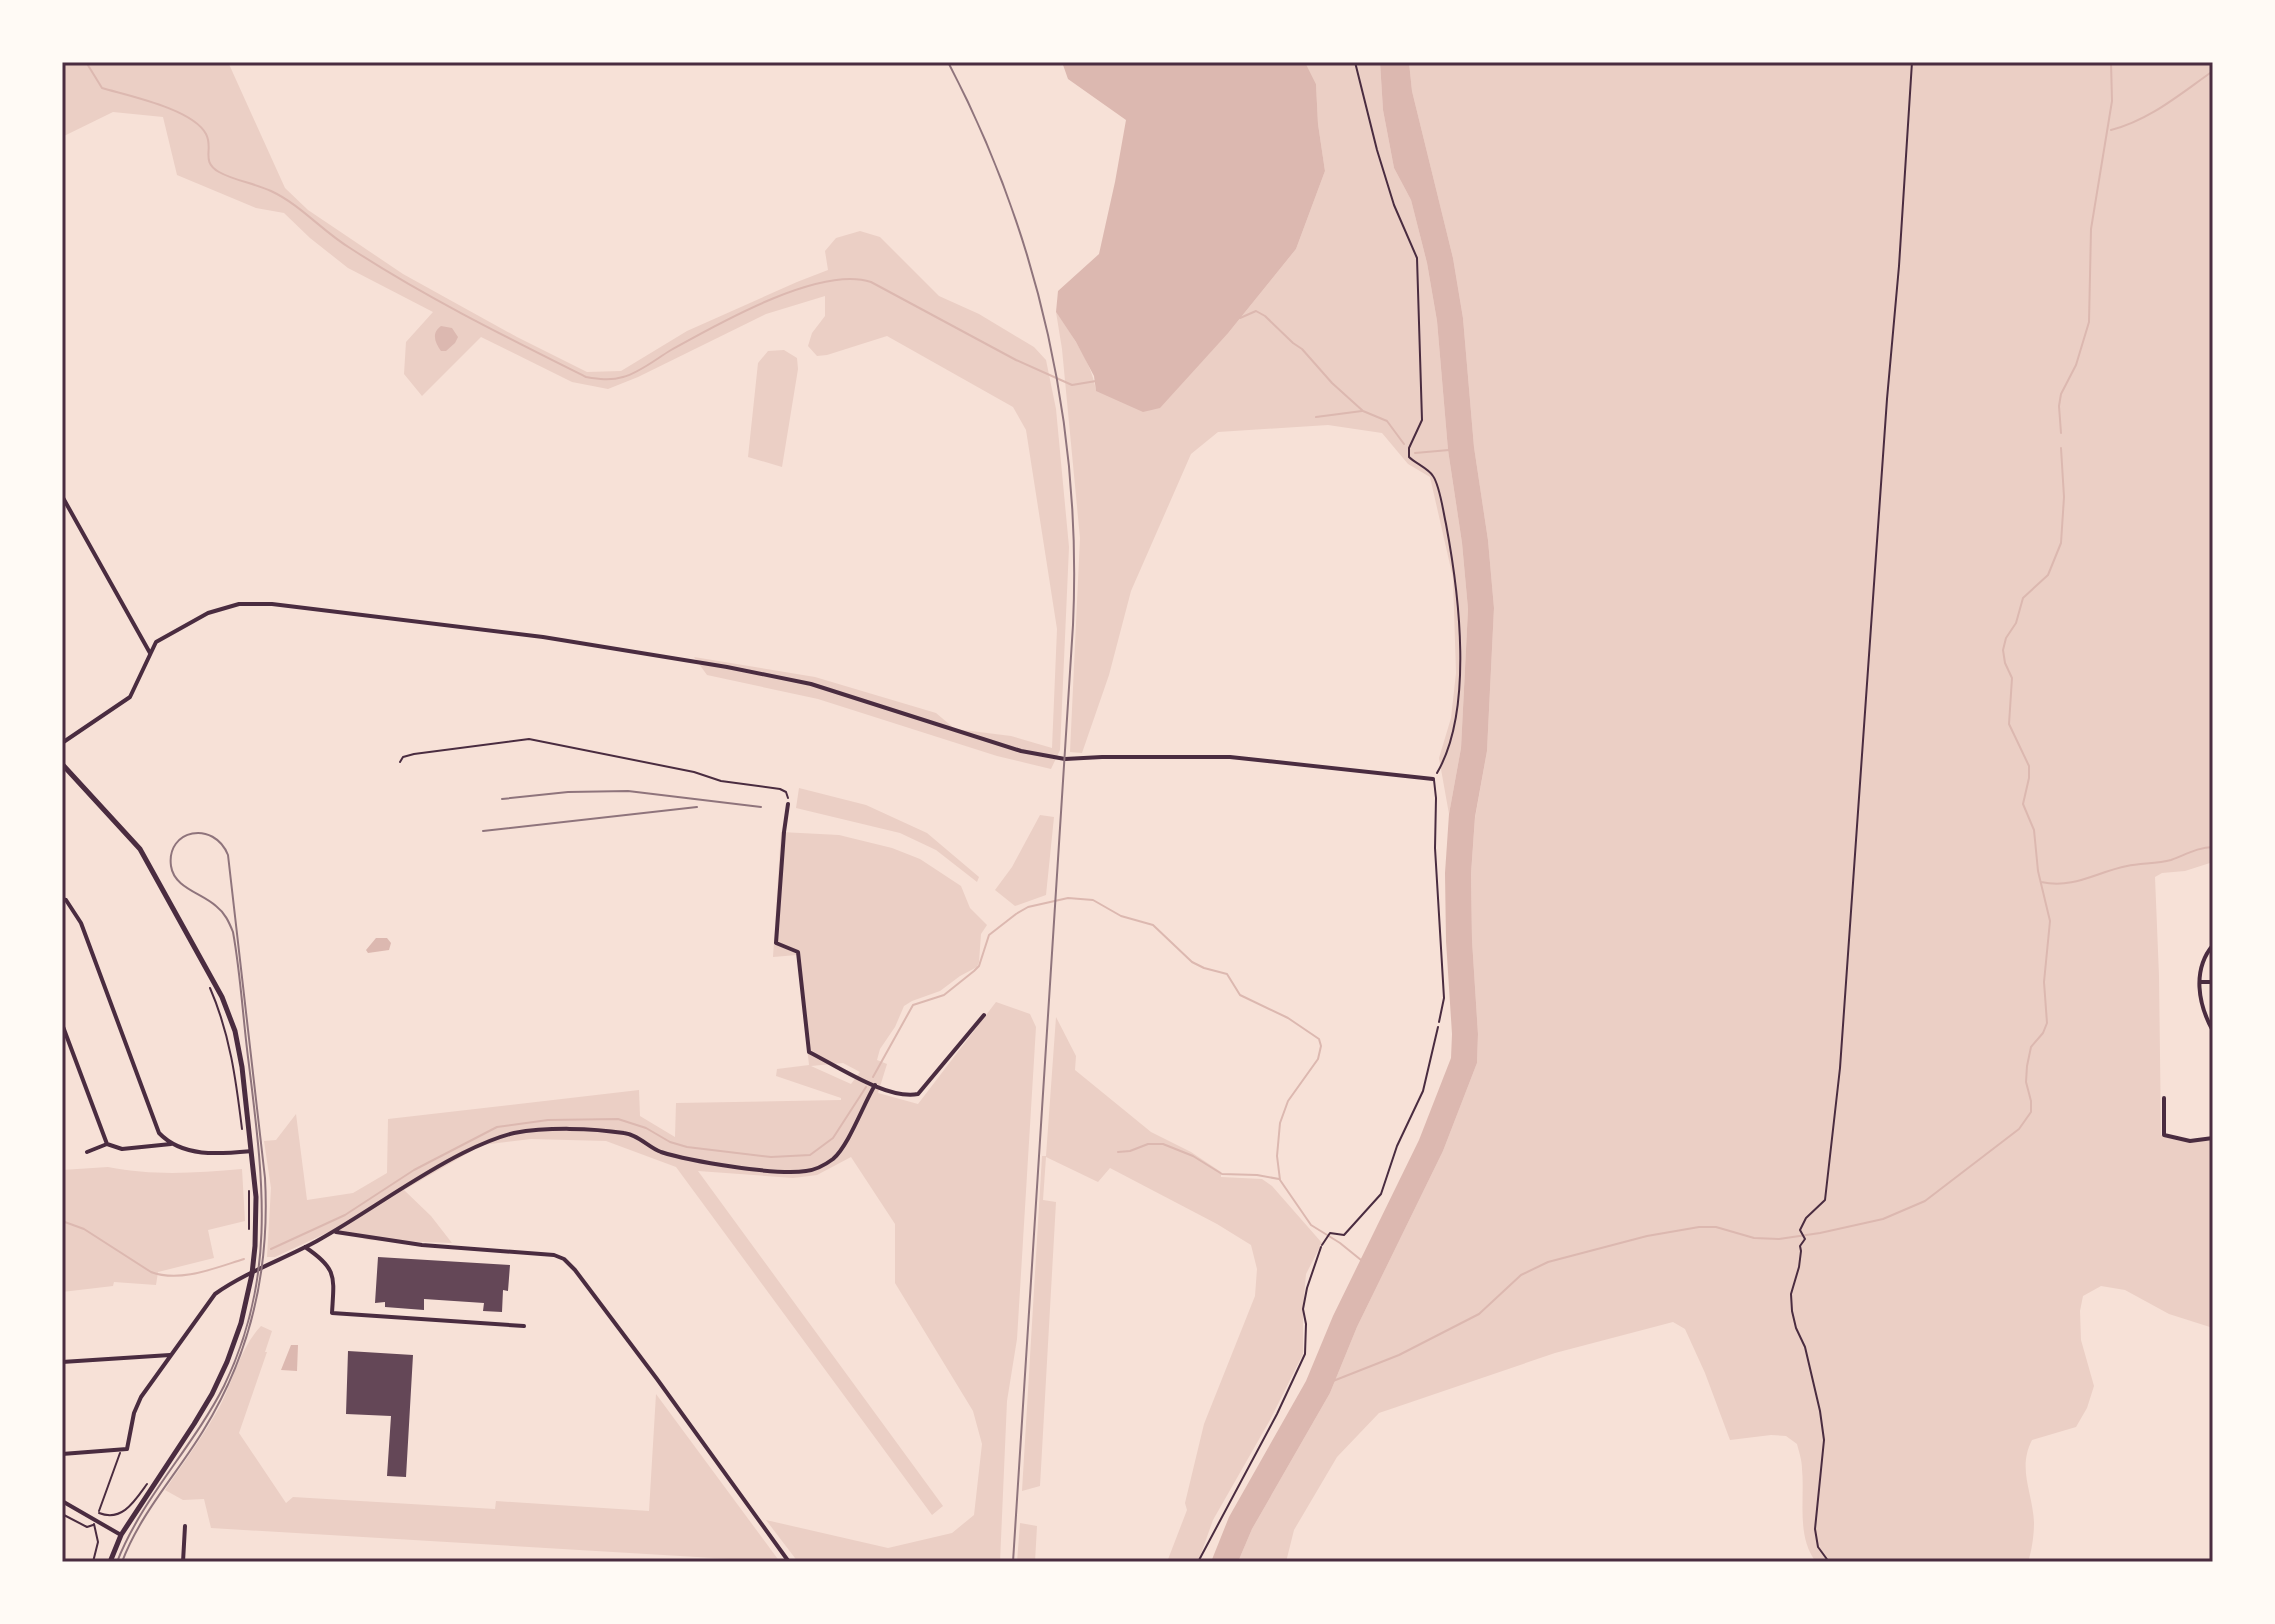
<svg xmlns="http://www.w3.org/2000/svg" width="2275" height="1624" viewBox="0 0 2275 1624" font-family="'Playfair Display',serif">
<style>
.green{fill:#ebcfc5;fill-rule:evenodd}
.water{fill:#dcb8b0}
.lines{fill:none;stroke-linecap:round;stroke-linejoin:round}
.stream{stroke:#dcb8b0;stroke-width:2}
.building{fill:#644757}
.path{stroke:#4a2c40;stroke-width:2}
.service{stroke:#4a2c40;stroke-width:2}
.minor{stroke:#4a2c40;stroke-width:4}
.tertiary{stroke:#4a2c40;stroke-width:5}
.tram{stroke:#8f747c;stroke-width:2}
.rail{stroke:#8f747c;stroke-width:2}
.neatline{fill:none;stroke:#4a2c40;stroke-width:3}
</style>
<rect width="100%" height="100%" fill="#f7e1d7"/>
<path class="green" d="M 62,62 L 228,62 L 285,188 L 308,210 L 403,274 L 517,337 L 587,372 L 621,371 L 687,331 L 797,282 L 828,270 L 825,251 L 836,238 L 860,231 L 880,237 L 939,296 L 979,314 L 1034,347 L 1046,360 L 1056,409 L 1069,547 L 1060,750 L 1051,769 L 997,756 L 818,699 L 707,675 L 694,657 L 815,677 L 936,713 L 955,729 L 1011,736 L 1052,748 L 1057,629 L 1026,430 L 1013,407 L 887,336 L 827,355 L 817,356 L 808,346 L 812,333 L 825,316 L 825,296 L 766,314 L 638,377 L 608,389 L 572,382 L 481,337 L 422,396 L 404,374 L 406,342 L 433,312 L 348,268 L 310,238 L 284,213 L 256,208 L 177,175 L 163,117 L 113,112 L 62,137 Z
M 1305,62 L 1380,62 L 1383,110 L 1394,168 L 1411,200 L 1427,263 L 1437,321 L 1448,450 L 1462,543 L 1468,609 L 1461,748 L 1449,814 L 1439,758 L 1451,718 L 1456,673 L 1453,578 L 1430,477 L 1408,464 L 1382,433 L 1328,425 L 1218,432 L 1191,454 L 1131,591 L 1109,675 L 1082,753 L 1070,752 L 1080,538 L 1062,349 L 1056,312 C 1072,336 1092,362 1096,391 L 1229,332 L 1296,249 L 1325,171 L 1318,124 L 1316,84 Z
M 1409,62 L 2213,62 L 2213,862 L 2185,871 L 2162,873 L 2155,877 L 2159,976 L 2161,1135 L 2190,1142 L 2213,1140 L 2213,1328 L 2169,1314 L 2125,1290 L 2101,1286 L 2083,1296 L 2080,1311 L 2081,1340 L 2094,1386 L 2087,1408 L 2076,1427 L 2032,1440 C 2017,1469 2033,1493 2034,1523 C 2034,1535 2032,1550 2028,1562 L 1816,1562 C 1796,1536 1805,1499 1802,1469 C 1802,1460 1799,1452 1797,1444 L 1786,1436 L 1771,1435 L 1730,1440 L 1705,1373 L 1685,1329 L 1673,1322 L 1555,1353 L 1379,1413 L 1337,1457 L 1294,1530 L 1286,1562 L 1238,1562 L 1252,1529 L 1330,1393 L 1357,1327 L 1443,1151 L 1477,1063 L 1478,1034 L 1472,940 L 1471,874 L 1475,818 L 1487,751 L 1494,608 L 1488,540 L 1474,447 L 1463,318 L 1453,258 L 1412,91 Z
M 784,350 L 797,358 L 798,369 L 782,467 L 748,457 L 758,363 L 768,351 Z
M 799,788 L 866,805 L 927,833 L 979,877 L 977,882 L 936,850 L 900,833 L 796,808 Z
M 1040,815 L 1054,817 L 1046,895 L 1015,906 L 995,890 L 1012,867 Z
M 781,832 L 839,835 L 892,848 L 920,859 L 961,886 L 970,908 L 987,925 L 981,934 L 979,962 L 977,967 L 960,976 L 940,991 L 912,1001 L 904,1006 L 895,1027 L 880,1049 L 877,1060 L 887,1064 L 878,1093 L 918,1104 L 996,1002 L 1030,1014 L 1036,1027 L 1017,1339 L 1007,1401 L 1000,1562 L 798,1562 L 766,1520 L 888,1548 L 952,1533 L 974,1515 L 982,1444 L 973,1411 L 895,1283 L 895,1224 L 851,1157 L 817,1175 L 793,1178 L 698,1171 L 943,1506 L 932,1515 L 676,1167 L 606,1141 L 531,1139 L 482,1145 L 404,1190 L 431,1216 L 452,1243 L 368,1240 L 335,1229 L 275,1257 L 267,1257 L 271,1188 L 264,1141 L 276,1140 L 296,1114 L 307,1200 L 353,1193 L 387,1173 L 388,1119 L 639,1090 L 640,1116 L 675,1137 L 676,1103 L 841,1100 L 841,1098 L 776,1076 L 777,1069 L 809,1065 L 797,955 L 773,957 ZM 843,1063 L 860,1072 L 851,1084 L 811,1066 Z
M 1056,1017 L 1076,1056 L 1075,1070 L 1151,1132 L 1191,1152 L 1221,1172 L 1221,1177 L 1262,1179 L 1272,1186 L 1322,1243 L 1306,1274 L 1303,1307 L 1303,1354 L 1270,1420 L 1213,1520 L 1198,1562 L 1167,1562 L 1187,1510 L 1185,1503 L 1204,1424 L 1255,1296 L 1257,1269 L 1251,1245 L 1217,1224 L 1110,1168 L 1098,1182 L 1046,1157 L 1043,1200 L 1056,1202 L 1040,1486 L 1022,1491 L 1042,1156 L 1046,1156 Z
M 108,1167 C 154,1176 195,1173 242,1169 L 245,1221 L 208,1230 L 214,1258 L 158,1272 L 156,1285 L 114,1282 L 113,1286 L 62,1292 L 62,1170 Z
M 261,1326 L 272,1331 L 265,1352 L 267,1352 L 239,1433 L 286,1503 L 293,1497 L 495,1509 L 496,1501 L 649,1511 L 656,1394 L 780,1562 L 211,1528 L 204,1499 L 183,1500 L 165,1490 C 184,1462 205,1434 221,1404 C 234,1378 241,1347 261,1326 Z
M 1020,1523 L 1037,1526 L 1035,1562 L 1017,1562 Z"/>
<path class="water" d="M 1062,62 L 1305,62 L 1316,84 L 1318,124 L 1325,171 L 1296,249 L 1229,332 L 1160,408 L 1143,412 L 1096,391 L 1094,376 L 1076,342 L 1056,312 L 1058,291 L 1099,254 L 1115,182 L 1126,120 L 1068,79 Z
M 1380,62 L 1409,62 L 1412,91 L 1453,258 L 1463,318 L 1474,447 L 1488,540 L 1494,608 L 1487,751 L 1475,817 L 1471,874 L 1472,940 L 1478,1034 L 1477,1063 L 1443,1151 L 1357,1327 L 1330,1393 L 1252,1529 L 1238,1562 L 1211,1562 L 1229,1517 L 1306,1381 L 1333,1316 L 1419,1140 L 1451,1058 L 1452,1034 L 1446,941 L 1445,873 L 1449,814 L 1461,748 L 1468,609 L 1462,543 L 1448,450 L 1437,321 L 1427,263 L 1411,200 L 1394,168 L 1383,110 Z
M 441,326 L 452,328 L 458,337 L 455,343 L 446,351 L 441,351 C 435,343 431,333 441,326 Z
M 376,938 L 387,938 L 391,943 L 389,950 L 368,953 L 366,950 Z
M 291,1345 L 298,1345 L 297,1371 L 281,1370 Z"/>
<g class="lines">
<path class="stream" d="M 86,62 L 102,88 C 129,96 193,109 206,134 C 214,149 200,161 219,172 C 235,181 254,183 271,191 C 301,205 322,231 350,248 C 425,297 506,337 586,377 C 598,379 610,381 623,377 C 639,373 656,359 671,350 C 716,325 820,265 871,282 L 1016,360 L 1072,385 L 1096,381
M 2111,130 C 2150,120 2180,94 2213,71
M 1240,318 L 1256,311 L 1265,316 L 1293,343 L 1302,349 L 1332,383 L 1363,411 L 1387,421 L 1404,444
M 1316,417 L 1362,411
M 2061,433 L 2059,406 L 2061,394 L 2076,365 L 2089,322 L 2091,229 L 2112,101 L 2111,62
M 1415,453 L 1449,450
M 2041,882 C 2075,889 2096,872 2127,866 C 2141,863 2157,864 2171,860 C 2185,855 2198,847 2213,847
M 873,1077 L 913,1005 L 944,995 L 974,971 L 979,966 L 989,935 L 1016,914 L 1028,907 L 1068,898 L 1093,900 L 1121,916 L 1153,925 L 1192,962 L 1204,968 L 1227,974 L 1240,995 L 1288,1018 L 1319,1039 L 1321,1046 L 1318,1059 L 1288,1101 L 1280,1123 L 1277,1156 L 1280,1180 L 1311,1225 L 1340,1243 L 1361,1260
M 1118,1152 L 1130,1151 L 1148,1144 L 1163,1144 L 1193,1156 L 1222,1174 L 1257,1175 L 1279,1179
M 62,1221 L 84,1229 L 151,1272 C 180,1283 215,1268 244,1259
M 271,1249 L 345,1215 L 414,1170 L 497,1127 L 548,1120 L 618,1119 L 646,1128 L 670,1142 L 687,1147 L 771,1157 L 810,1155 L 833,1138 L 866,1087
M 1333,1381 L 1399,1355 L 1479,1314 L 1521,1275 L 1548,1262 L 1647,1236 L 1699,1227 L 1716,1227 L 1754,1238 L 1779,1239 L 1820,1233 L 1883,1219 L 1925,1201 L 2019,1129 L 2031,1112 L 2031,1101 L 2026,1082 L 2027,1066 L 2031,1047 L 2043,1033 L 2047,1023 L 2044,982 L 2050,921 L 2038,871 L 2034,830 L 2023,804 L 2029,778 L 2029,766 L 2009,724 L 2012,678 L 2005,663 L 2003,650 L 2006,638 L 2016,623 L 2023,598 L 2048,575 L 2061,543 L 2064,497 L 2061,448"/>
</g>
<path class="building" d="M 378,1257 L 510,1265 L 508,1291 L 503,1290 L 502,1312 L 483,1311 L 484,1303 L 424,1299 L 424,1310 L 385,1307 L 385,1302 L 375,1303 Z
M 348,1351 L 413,1355 L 406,1477 L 387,1476 L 391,1416 L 346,1414 Z"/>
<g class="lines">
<path class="path" d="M 1355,62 L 1377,150 L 1394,205 L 1417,258 L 1422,420 L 1409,448 L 1409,457 C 1415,463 1429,469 1433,476 C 1440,486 1443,511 1446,524 C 1459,593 1474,710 1437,773
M 400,762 L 403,757 L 414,754 L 529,739 L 694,772 L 721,781 L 780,789 L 786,792 L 788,798
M 210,988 C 230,1034 236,1080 242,1129
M 249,1229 L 249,1191
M 1322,1245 L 1330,1233 L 1344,1235 L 1381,1194 L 1397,1146 L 1423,1091 L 1438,1027
M 99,1511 L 120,1453
M 99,1513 C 122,1522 134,1502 147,1484
M 62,1514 L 87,1527 L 93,1525
M 93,1562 L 98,1542 L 94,1524
M 1829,1562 L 1818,1547 L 1815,1529 L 1824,1440 L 1820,1411 L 1805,1347 L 1796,1328 L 1792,1311 L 1791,1294 L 1799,1267 L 1801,1251 L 1800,1246 L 1805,1239 L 1800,1230 L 1806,1218 L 1825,1200 L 1840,1068 L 1887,399 L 1899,266 L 1912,62"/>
<path class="service" d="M 1434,780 L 1436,798 L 1435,848 L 1444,998 L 1439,1022
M 1198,1562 L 1277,1414 L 1305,1354 L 1306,1324 L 1303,1309 L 1307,1288 L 1321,1247"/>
<path class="minor" d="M 62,496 L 150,653
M 62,743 L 130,697 L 156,642 L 208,613 L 239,604 L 272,604 L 543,637 L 727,667 L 811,684 L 1021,751 L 1065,759 L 1102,757 L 1230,757 L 1433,779
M 788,804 L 784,832 L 776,943 L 798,952 L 809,1052 C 837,1066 887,1100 918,1094 L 984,1015
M 62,899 L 66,900 L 81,923 L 159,1133 C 183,1158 220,1154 251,1151
M 2213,945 C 2192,970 2198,1004 2213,1031
M 2201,982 L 2213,982
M 62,1024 L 107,1144 L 122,1149 L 171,1144
M 2164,1098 L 2164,1135 L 2190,1141 L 2213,1138
M 87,1152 L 107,1144
M 336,1232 L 422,1245 L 554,1255 L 564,1259 L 575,1270 L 657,1379 L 789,1562
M 305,1247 C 338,1269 334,1277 332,1313 L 524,1326
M 62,1362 L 170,1355
M 62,1454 L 127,1449 L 134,1413 L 141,1397 L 215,1294 C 246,1272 284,1259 317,1241 C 367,1213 413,1178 463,1153 C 479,1145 497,1137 514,1133 C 547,1127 592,1128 624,1133 C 639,1135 648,1147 661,1152 C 689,1161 777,1176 806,1171 C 815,1170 825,1165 833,1159 C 849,1145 863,1105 875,1085
M 62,1501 L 121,1535
M 183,1562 L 185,1526"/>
<path class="tertiary" d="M 62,764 L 140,849 L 222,997 L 235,1031 L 242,1067 L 256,1197 L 255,1246 L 252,1274 L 241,1323 L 227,1362 L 212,1394 L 194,1424 L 121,1535 L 110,1562"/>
<path class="tram" d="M 117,1562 C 142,1498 193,1447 224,1386 C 277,1277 263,1180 249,1065 C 243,1021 241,976 233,932 C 229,922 225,913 216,906 C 202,893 174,888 171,866 C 166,829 214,820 228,855 L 265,1178 C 270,1269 251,1354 203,1431 C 176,1475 140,1514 122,1562"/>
<path class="rail" d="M 948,62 C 1039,236 1082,428 1073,625 L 1013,1562
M 502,799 L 568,792 L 628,791 L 761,807
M 483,831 L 697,807"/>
</g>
<rect width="2275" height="1624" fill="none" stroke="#fffaf5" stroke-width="128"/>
<rect x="64" y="64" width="2147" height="1496" class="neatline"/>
</svg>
